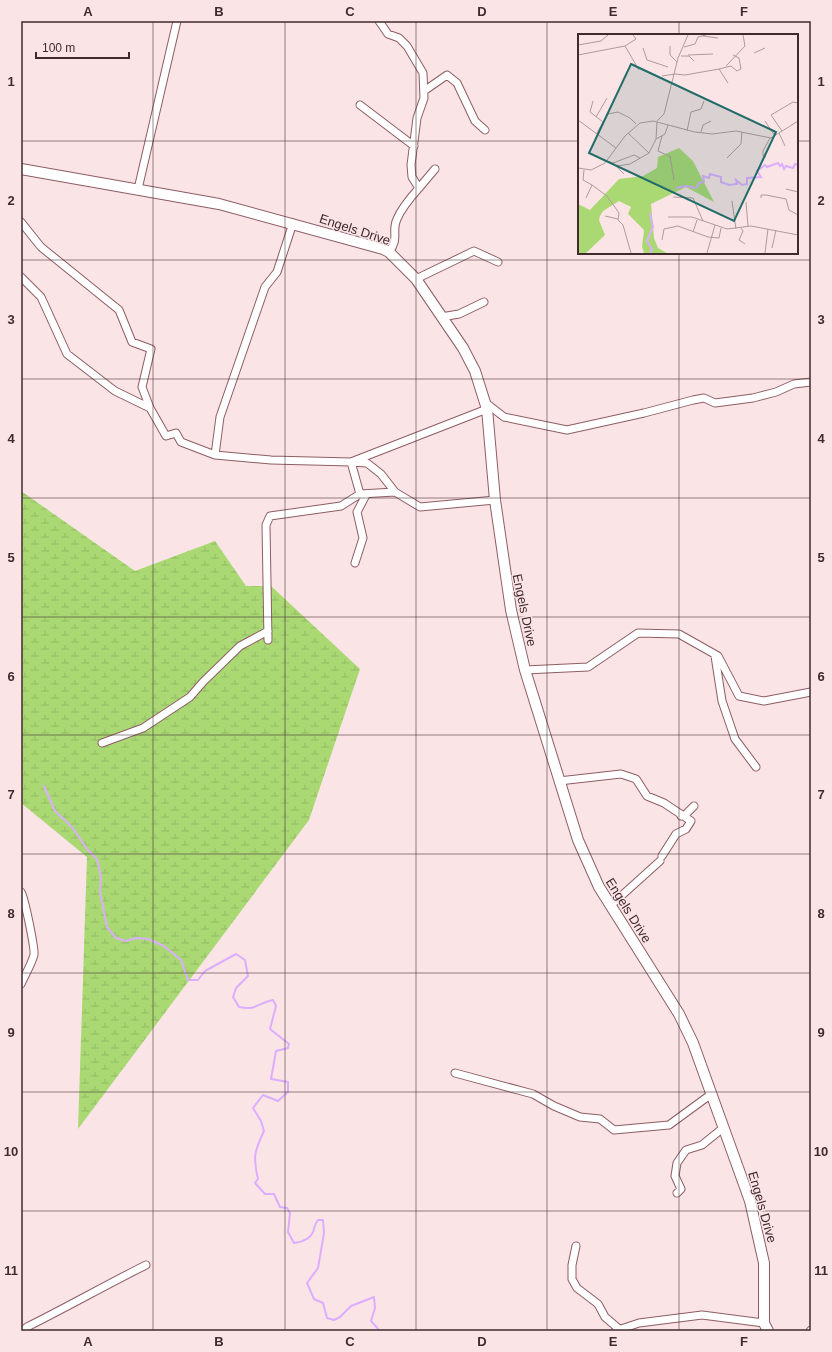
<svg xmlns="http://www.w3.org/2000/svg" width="832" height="1352" viewBox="0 0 832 1352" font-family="Arial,sans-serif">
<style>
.wetland{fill:url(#wetland-marsh)}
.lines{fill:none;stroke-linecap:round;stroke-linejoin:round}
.stream{stroke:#dbaeff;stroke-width:2}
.street-casing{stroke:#8e5d64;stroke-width:9}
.secondary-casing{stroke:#8e5d64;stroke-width:12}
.street{stroke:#fff;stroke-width:7}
.secondary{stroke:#fff;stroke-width:10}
.grid{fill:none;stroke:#402a2e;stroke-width:1;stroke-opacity:0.55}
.labels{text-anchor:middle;stroke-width:3;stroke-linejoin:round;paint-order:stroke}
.street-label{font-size:13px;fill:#402a2e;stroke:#fbe4e6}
.inset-river{fill:none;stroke:#dbaeff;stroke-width:2}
.inset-road{fill:none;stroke:#b09a9c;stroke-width:1}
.view{fill:#216c68;fill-opacity:0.15;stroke:#216c68;stroke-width:2}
.inset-edge{fill:none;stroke:#402a2e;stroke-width:2}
.neatline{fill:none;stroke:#402a2e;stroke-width:1.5}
.grid-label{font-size:13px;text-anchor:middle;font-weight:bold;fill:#402a2e}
</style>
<defs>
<pattern id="wetland-marsh" width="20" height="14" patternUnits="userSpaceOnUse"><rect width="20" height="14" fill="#aad974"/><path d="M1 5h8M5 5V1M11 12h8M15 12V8" fill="none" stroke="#93ba65"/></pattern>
</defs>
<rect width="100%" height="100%" fill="#fbe4e6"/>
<path class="wetland" d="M 21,491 L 135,571 L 215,541 L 246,586 L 271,586 L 360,669 L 309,820 L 78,1129 L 87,857 L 21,803 Z"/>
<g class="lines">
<path class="stream" d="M 44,786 L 55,811 L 72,827 L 87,849 L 97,859 L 101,877 L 100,892 L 107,927 L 116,938 L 126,941 L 136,938 L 148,939 L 164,946 L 181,960 L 188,980 L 198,980 L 205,971 L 236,954 L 245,960 L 248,976 L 236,988 L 233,997 L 239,1007 C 257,1011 257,1003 273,1000 L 276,1006 L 270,1029 L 289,1044 L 288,1048 L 276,1051 L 271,1079 L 288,1082 L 288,1092 L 278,1101 L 263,1095 L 253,1108 L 261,1121 L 264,1131 C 254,1152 253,1157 258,1179 L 255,1183 L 265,1194 L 274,1194 L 280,1207 L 287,1208 L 290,1213 L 288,1232 L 294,1243 C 301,1242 310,1240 313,1232 C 315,1227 314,1225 318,1220 L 323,1220 L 324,1233 L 318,1268 L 307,1283 L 314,1299 L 323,1303 L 327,1318 L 334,1320 L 340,1317 L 351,1306 L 374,1297 L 375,1308 L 371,1321 L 380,1331
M 399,1331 L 404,1331"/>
<defs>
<path id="street" d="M 379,21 L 388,34 L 399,38 L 407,46 L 423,73 L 424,98 L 417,118 L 411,165 L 412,177 L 419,188 C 411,197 402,207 397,219 C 391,231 400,238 389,252
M 424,91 L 447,75 L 457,83 L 475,121 L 485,130
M 360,105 L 414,146
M 419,188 L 435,169
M 138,189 L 177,21
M 21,222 L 41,247 L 119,310 L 132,342 L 151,349 L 142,387 L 150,408
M 21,277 L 41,297 L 67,354 L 115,391 L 150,408 L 166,436 L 176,433 L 181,442 L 215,455 L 271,460 L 351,462 L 487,409
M 416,279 L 474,251 L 498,262
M 441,317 L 459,314 L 484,302
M 486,403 L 504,417 L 567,430 L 644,413 L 693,400 L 704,398 L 715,403 L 753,398 L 776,392 L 794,384 L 811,382
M 215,455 L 220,417 L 265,287 L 277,272 L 293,223
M 360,494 L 351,462 L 367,463 L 381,474 L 395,492 L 420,507 L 495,500
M 355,563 L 363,538 L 357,512 L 366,495
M 268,640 L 266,525 L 270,516 L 341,506 L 360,494 L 395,492
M 715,656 L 722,701 L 735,739 L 756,767
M 525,670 L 588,667 L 638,633 L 679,634 L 718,656 L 739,696 L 764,701 L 811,692
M 102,743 L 143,728 L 190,697 L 203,682 L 240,646 L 268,631
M 559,781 L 621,774 L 636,779 L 647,796 L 664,803 L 691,821 L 686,829 L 676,834 L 662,856
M 681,816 L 686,814 L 694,806
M 21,892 C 25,899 35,949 34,955 C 31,965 25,975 21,984
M 610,906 L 660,861
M 455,1073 L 533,1094 L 554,1106 L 580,1117 L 600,1119 L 614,1130 L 669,1125 L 710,1095
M 677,1193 L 681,1189 L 675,1176 L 677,1163 L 686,1150 L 702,1145 L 723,1128
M 576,1246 L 572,1265 L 572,1279 L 577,1288 L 598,1304 L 605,1317 L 619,1329
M 22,1331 L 27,1327 C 67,1307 106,1285 146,1265
M 615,1331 L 639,1323 L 702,1315 L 764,1323
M 810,1331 L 811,1330"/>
<path id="secondary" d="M 21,169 L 219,204 L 383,249 L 389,252 L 416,279 L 463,348 L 475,371 L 487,409 L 495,500 L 511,610 L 525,670 L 578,840 L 599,887 L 679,1014 L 693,1043 L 750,1201 L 764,1263 L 764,1323 L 768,1331"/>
</defs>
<use href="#street" class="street-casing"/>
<use href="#secondary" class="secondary-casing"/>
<use href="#street" class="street"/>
<use href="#secondary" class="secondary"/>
</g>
<path class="grid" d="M 153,21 L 153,1331M 285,21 L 285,1331M 416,21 L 416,1331M 547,21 L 547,1331M 679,21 L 679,35M 21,141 L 579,141M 797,141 L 811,141M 679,253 L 679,1331M 21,260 L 811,260M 21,379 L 811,379M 21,498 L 811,498M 21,617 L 811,617M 21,735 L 811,735M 21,854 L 811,854M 21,973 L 811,973M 21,1092 L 811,1092M 21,1211 L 811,1211"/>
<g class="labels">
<g class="street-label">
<text transform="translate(355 229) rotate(18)" y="5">Engels Drive</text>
<text transform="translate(525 610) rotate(78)" y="5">Engels Drive</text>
<text transform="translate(629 910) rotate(58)" y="5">Engels Drive</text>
<text transform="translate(763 1207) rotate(74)" y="5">Engels Drive</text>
</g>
</g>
<g transform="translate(578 34)">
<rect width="220" height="220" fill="#fbe4e6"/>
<path d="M 101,114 L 115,127 L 136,168 L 108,153 L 73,170 L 76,204 L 80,214 L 89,219 L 66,219 L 64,213 L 66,196 L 50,180 L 53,173 L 41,167 L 25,177 L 22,182 L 21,186 L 27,201 L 8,219 L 0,219 L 0,170 L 12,176 L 41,145 L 65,142 L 79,134 L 80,123 Z" fill="#aad974"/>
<path class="inset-river" d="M 98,154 L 108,152 L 118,154 L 121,149 L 126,148 L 125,142 L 131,144 L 132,140 L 143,143 L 143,148 L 151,151 L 159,150 L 158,146 L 164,151 L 169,150 L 169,144 L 183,143 L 179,137 L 187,131 L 189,133 L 200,129 L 202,132 L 204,130 L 206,135 L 208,132 L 215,134 L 217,130 L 220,131M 72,179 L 75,193 L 69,207 L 74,215 L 72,219"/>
<path class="inset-road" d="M 125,2 L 140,4M 0,11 L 23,7 L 30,1M 47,12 L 61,36M 92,12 L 92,21 L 99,28M 106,13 L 117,10 L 120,3 L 128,1M 65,14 L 69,26 L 90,33M 176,19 L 187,14M 0,21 L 47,12 L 58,5 L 55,1M 110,21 L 135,20M 103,22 L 111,22 L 116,27M 148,32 L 167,12 L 165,1M 141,35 L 153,32 L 159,37 L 163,35 L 161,24 L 155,21M 97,40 L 107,41 L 141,35 L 150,49M 84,42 L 97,40M 15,67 L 12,78 L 25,88 L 19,99M 18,83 L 29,64M 0,86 L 38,114M 79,87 L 86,80 L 100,24 L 110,1M 187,87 L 197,102M 25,88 L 30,80 L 40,78 L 52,84 L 58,90M 109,97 L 113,78 L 123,75 L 126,67M 204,97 L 193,81 L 215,68 L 220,69M 123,98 L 125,91 L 133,87M 50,99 L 71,119M 201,99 L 207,112M 84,102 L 80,117 L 93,123M 78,105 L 87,100 L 90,91M 92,122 L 96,146M 188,123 L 185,122 L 185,117 L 192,104M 149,124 L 163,110 L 164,98M 29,127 L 35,129 L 46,140M 35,129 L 56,121 L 62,124M 39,132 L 52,130 L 71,119 L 78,105 L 79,88M 0,134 L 13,136 L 27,129 L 47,102 L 62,89 L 75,87 L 117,98 L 134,100 L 158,97 L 193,104 L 220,87M 6,136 L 5,146 L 14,151 L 8,164M 14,151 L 29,162 L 41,179 L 40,186 L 45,191 L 53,219M 208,155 L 220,158M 95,163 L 115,164 L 125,187M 183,164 L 183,161 L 188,161 L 208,165 L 211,176 L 220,181M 154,167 L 158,195M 168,168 L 170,192M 27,182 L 40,185M 90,183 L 114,183 L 149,195 L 173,192 L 220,201M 163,194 L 165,197 L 161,206 L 167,210M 115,198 L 119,186M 84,206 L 86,195 L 100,192 L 130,203 L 141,204 L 143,194M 194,214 L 198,196M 129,219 L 137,191M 187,219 L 190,195"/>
<path class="view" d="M 53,30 L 198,98 L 156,187 L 11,119 Z"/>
<rect width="220" height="220" class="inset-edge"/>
</g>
<rect width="832" height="1352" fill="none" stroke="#fbe4e6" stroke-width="44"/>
<path d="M36 52v6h93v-6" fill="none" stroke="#402a2e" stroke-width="2"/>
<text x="42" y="52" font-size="12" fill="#402a2e" stroke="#fbe4e6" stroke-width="3" paint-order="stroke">100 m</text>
<rect x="22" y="22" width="788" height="1308" class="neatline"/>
<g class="grid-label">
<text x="88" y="16">A</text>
<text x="219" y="16">B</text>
<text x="350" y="16">C</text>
<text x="482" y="16">D</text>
<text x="613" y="16">E</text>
<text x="744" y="16">F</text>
<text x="11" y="86">1</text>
<text x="821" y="86">1</text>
<text x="11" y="205">2</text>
<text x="821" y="205">2</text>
<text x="11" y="324">3</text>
<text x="821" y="324">3</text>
<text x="11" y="443">4</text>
<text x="821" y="443">4</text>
<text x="11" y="562">5</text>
<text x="821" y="562">5</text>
<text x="11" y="681">6</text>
<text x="821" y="681">6</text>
<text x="11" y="799">7</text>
<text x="821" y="799">7</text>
<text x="11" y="918">8</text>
<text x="821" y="918">8</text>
<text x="11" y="1037">9</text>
<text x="821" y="1037">9</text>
<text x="11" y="1156">10</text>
<text x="821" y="1156">10</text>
<text x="11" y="1275">11</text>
<text x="821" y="1275">11</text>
<text x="88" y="1346">A</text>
<text x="219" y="1346">B</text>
<text x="350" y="1346">C</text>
<text x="482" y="1346">D</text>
<text x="613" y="1346">E</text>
<text x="744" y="1346">F</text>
</g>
</svg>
